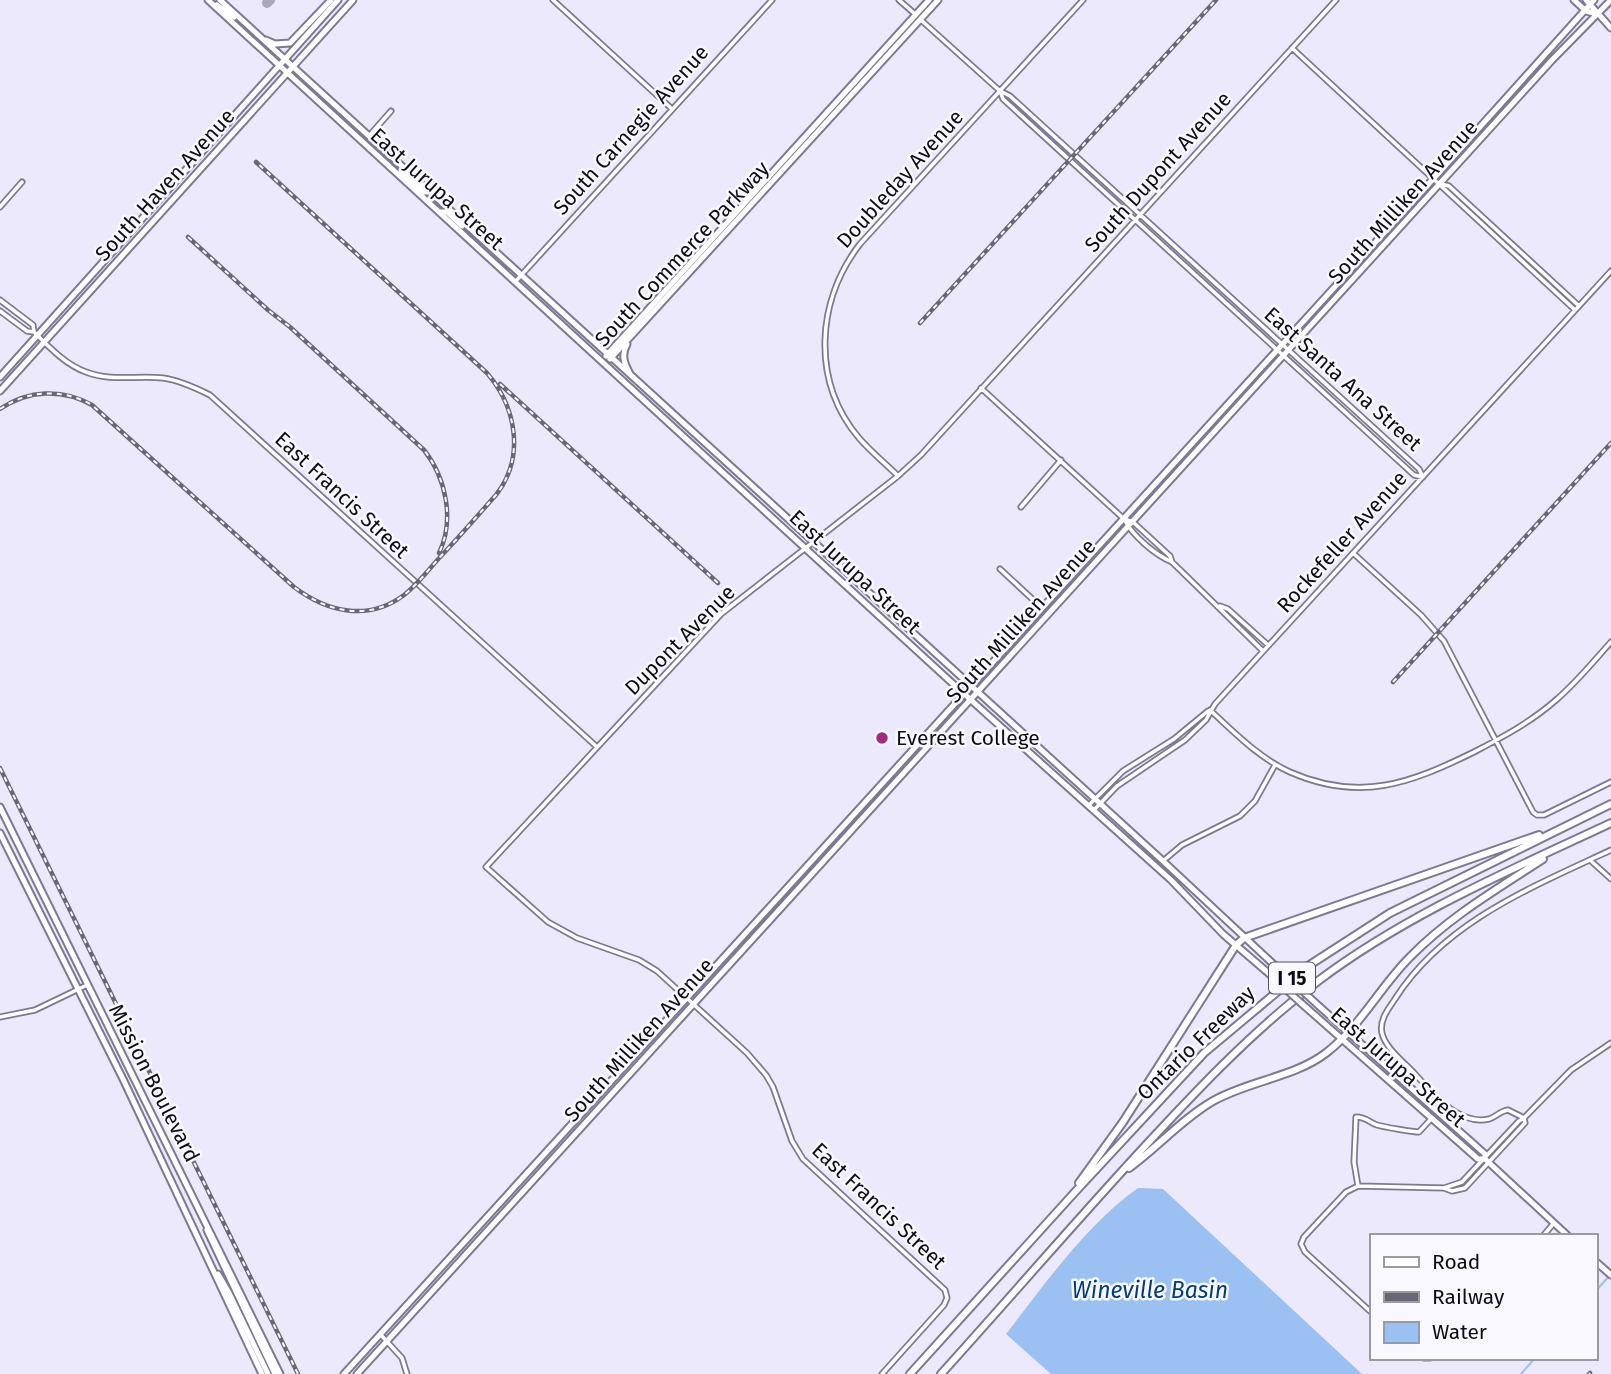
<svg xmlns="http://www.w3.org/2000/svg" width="1611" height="1374" viewBox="0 0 1611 1374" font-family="'Fira Sans',sans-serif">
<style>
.water{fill:#9ac1f1}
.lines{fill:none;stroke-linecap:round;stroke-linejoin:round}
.stream{stroke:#9ac1f1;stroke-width:2}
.taxiway{stroke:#aaa8b8;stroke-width:10}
.minor-casing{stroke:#7d7994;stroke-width:7}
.major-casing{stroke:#7d7994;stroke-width:9}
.highway-casing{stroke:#7d7994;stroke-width:10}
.minor{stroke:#fff;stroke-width:3.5}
.major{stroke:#fff;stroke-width:5}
.highway{stroke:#fff;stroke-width:6}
.rail-casing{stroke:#696775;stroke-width:4.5}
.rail{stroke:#f8f8fe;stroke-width:2;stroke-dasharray:5;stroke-linecap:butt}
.major-bridge-casing{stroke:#7d7994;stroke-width:9;stroke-linecap:butt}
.major-bridge{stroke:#fff;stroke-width:5}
.poi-dot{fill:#a12b83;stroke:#f8f8fe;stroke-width:2.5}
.labels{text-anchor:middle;stroke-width:5;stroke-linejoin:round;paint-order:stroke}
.shield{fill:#f8f8fe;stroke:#54535c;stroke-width:2}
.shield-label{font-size:19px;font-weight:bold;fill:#0e0c16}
.street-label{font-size:21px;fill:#0e0c16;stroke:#f8f8fe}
.poi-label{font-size:21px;fill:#0e0c16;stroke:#f8f8fe;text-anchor:start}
.water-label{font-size:23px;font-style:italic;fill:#033b74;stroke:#f8f8fe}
</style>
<rect width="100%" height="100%" fill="#ebe9fb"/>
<path class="water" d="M 1138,1188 L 1163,1189 L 1362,1374 L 1051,1374 L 1006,1334 C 1044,1285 1087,1224 1138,1188 Z"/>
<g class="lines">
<path class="stream" d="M 1595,1292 L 1610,1275
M 1521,1374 L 1535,1358"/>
<path class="taxiway" d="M 267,3 L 270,0"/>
<defs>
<path id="minor" d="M 553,0 L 672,109
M 899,0 L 915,14
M 921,20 L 1000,91 L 1010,96 L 1419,469 L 1423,477
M 1292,48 L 1575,310
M 1000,91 L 1003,99 L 1414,475 L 1423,477
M 369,136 L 391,111
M 1441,184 L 1449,186 L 1579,306
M 0,207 L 22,182
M 515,282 L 772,0
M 0,300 L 33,325 L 34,332
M 0,311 L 27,331 L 34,332 C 49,347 66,365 86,372 C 112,382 137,375 163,378 C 179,380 196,388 210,395 L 597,747
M 981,388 L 1124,519 C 1132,535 1155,555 1172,562
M 898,476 C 885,463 871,452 859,438 C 811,381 816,301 860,244 L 1083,0
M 1021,507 L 1061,460
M 1124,519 L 1133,522 L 1170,556 L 1172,562 L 1263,651
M 1353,553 L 1421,615 L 1444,641 L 1533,812 L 1537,815 L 1544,815 L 1611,782
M 1000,569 L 1042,608
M 1220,606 L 1228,609 L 1268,645
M 1210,710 C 1235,733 1259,758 1290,772 C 1360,803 1411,783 1474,752 C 1503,737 1531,722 1556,700 C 1576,683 1593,662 1611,642
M 1089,805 L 1123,771 L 1174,739 L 1208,711
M 1094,810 L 1117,786 L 1185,740 L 1206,720 L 1215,704 L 1611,271
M 1590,860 L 1611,879
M 1163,861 L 1182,845 L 1240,816 L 1255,801 L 1275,765
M 0,1017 L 35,1010 L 87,985
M 1524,1118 L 1508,1110 C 1500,1111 1496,1117 1489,1119 C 1459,1126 1433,1094 1415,1074 C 1405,1063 1385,1048 1382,1033 C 1379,1021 1388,1009 1395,999 C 1444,922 1532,887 1611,850
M 1358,1186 L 1354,1162 L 1356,1117 C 1366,1117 1369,1122 1377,1125 C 1384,1127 1413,1132 1419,1132 L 1431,1119
M 1444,1188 L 1462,1182 L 1519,1121 L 1524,1118 L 1571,1070 L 1611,1043
M 1543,1236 L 1554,1223
M 1371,1312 L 1305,1252 L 1301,1244 L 1304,1237 L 1346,1192 L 1358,1186 L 1444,1188 L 1452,1191 L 1465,1188 L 1525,1123 L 1524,1118
M 381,1335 L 402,1358 L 407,1374
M 1424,1358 L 1430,1358
M 882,1374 L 944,1305 L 947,1298 L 945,1290 L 803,1159 L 792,1141 L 773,1087 L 766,1075 L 747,1053 L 657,971 L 639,960 L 577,938 L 548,922 L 486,867 L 721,614 L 898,476 L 921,455 L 1336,0"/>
<path id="major" d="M 208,0 L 951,682 L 1171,880 L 1223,934 L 1266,971
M 220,0 L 1163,861 L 1285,975
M 1574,0 L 1586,11 L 1597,14
M 1586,0 L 1611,28
M 217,5 L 234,17
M 266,40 L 275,44 L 290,43 L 331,0
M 402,173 L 423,192 L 431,192
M 439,212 L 447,212 L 462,226
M 627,344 C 621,355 624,363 630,374
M 606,356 L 929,0
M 610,359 L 938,0
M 0,377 L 338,0
M 0,391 L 353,0
M 0,807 L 280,1374
M 0,833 L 123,1079 L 262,1374
M 1301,1003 L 1478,1159 L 1485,1159
M 1320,1007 L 1485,1154 L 1485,1159 L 1568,1236
M 207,1230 L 275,1374
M 1595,1261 L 1611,1275
M 218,1274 L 229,1293 L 268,1374
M 344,1374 L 1434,178 L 1594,0
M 357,1374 L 1553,59 L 1611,0"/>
<path id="highway" d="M 1129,1168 C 1158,1147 1182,1119 1213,1101 C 1248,1081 1295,1077 1326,1053 C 1360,1027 1380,987 1410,957 C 1449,917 1497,889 1543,859
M 1079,1183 L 1123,1122 L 1236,945 L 1244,938 L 1539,835
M 910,1374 L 1075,1192 L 1204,1053 L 1308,966 L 1390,913 L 1611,804
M 941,1374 C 1006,1302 1070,1228 1135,1157 C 1193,1094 1250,1033 1318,981 C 1407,914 1511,870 1611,823"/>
</defs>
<use href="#minor" class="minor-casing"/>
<use href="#major" class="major-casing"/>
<use href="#highway" class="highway-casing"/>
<use href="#minor" class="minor"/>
<use href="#major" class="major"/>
<use href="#highway" class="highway"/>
<defs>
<path id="rail" d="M 188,237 L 268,310 L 290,327 L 424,450 C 446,478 455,520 439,553
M 920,323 L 1216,0
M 500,384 L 718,583
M 0,409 C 28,390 62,388 92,405 L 294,587 C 327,612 368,622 404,595 C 418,584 429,569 441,556 C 460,536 478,515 496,495 C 525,458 517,408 487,373 L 256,162
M 1393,682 L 1611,443
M 0,768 L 298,1374
M 1589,1374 L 1590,1373"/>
</defs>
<use href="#rail" class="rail-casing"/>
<use href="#rail" class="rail"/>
<defs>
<path id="major-bridge" d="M 1266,971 L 1301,1003
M 1285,975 L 1320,1007"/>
</defs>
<use href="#major-bridge" class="major-bridge-casing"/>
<use href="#major-bridge" class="major-bridge"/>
</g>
<circle class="poi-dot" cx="882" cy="738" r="7"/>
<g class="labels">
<rect class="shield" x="1269" y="962.5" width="46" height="31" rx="5"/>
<g class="shield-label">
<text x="1292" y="985">I 15</text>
</g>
<g class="street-label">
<text transform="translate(631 130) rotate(-48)" y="7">South Carnegie Avenue</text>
<text transform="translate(1158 172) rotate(-48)" y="7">South Dupont Avenue</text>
<text transform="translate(900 179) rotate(-48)" y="7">Doubleday Avenue</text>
<text transform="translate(165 185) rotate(-48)" y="7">South Haven Avenue</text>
<text transform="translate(437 189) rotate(42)" y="7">East Jurupa Street</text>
<text transform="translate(1403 202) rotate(-48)" y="7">South Milliken Avenue</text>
<text transform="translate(682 254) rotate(-47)" y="7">South Commerce Parkway</text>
<text transform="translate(1343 379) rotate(42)" y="7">East Santa Ana Street</text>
<text transform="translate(342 495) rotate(43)" y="7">East Francis Street</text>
<text transform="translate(1342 542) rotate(-48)" y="7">Rockefeller Avenue</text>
<text transform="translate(855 572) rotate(43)" y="7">East Jurupa Street</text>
<text transform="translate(1021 621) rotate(-48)" y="7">South Milliken Avenue</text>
<text transform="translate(680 640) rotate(-45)" y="7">Dupont Avenue</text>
<text transform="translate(639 1040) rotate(-48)" y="7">South Milliken Avenue</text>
<text transform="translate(1196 1043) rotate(-44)" y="7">Ontario Freeway</text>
<text transform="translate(1398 1067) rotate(41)" y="7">East Jurupa Street</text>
<text transform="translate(154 1083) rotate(63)" y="7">Mission Boulevard</text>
<text transform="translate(879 1206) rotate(43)" y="7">East Francis Street</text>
</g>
<g class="poi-label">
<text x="896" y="745">Everest College</text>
</g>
<g class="water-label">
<text x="1150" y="1298">Wineville Basin</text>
</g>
</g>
<rect x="1370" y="1234" width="228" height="126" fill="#f8f8fe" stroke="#9a9aa1" stroke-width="2"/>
<rect x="1384" y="1257" width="35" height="10" fill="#ffffff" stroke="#9a9aa1" stroke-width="2"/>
<text x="1432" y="1269" font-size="21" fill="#0e0c16">Road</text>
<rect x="1384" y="1292" width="35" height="10" fill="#696775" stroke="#9a9aa1" stroke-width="2"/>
<text x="1432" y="1304" font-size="21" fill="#0e0c16">Railway</text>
<rect x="1384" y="1322" width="35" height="21" fill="#9ac1f1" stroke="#9a9aa1" stroke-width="2"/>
<text x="1432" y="1339" font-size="21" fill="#0e0c16">Water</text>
</svg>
